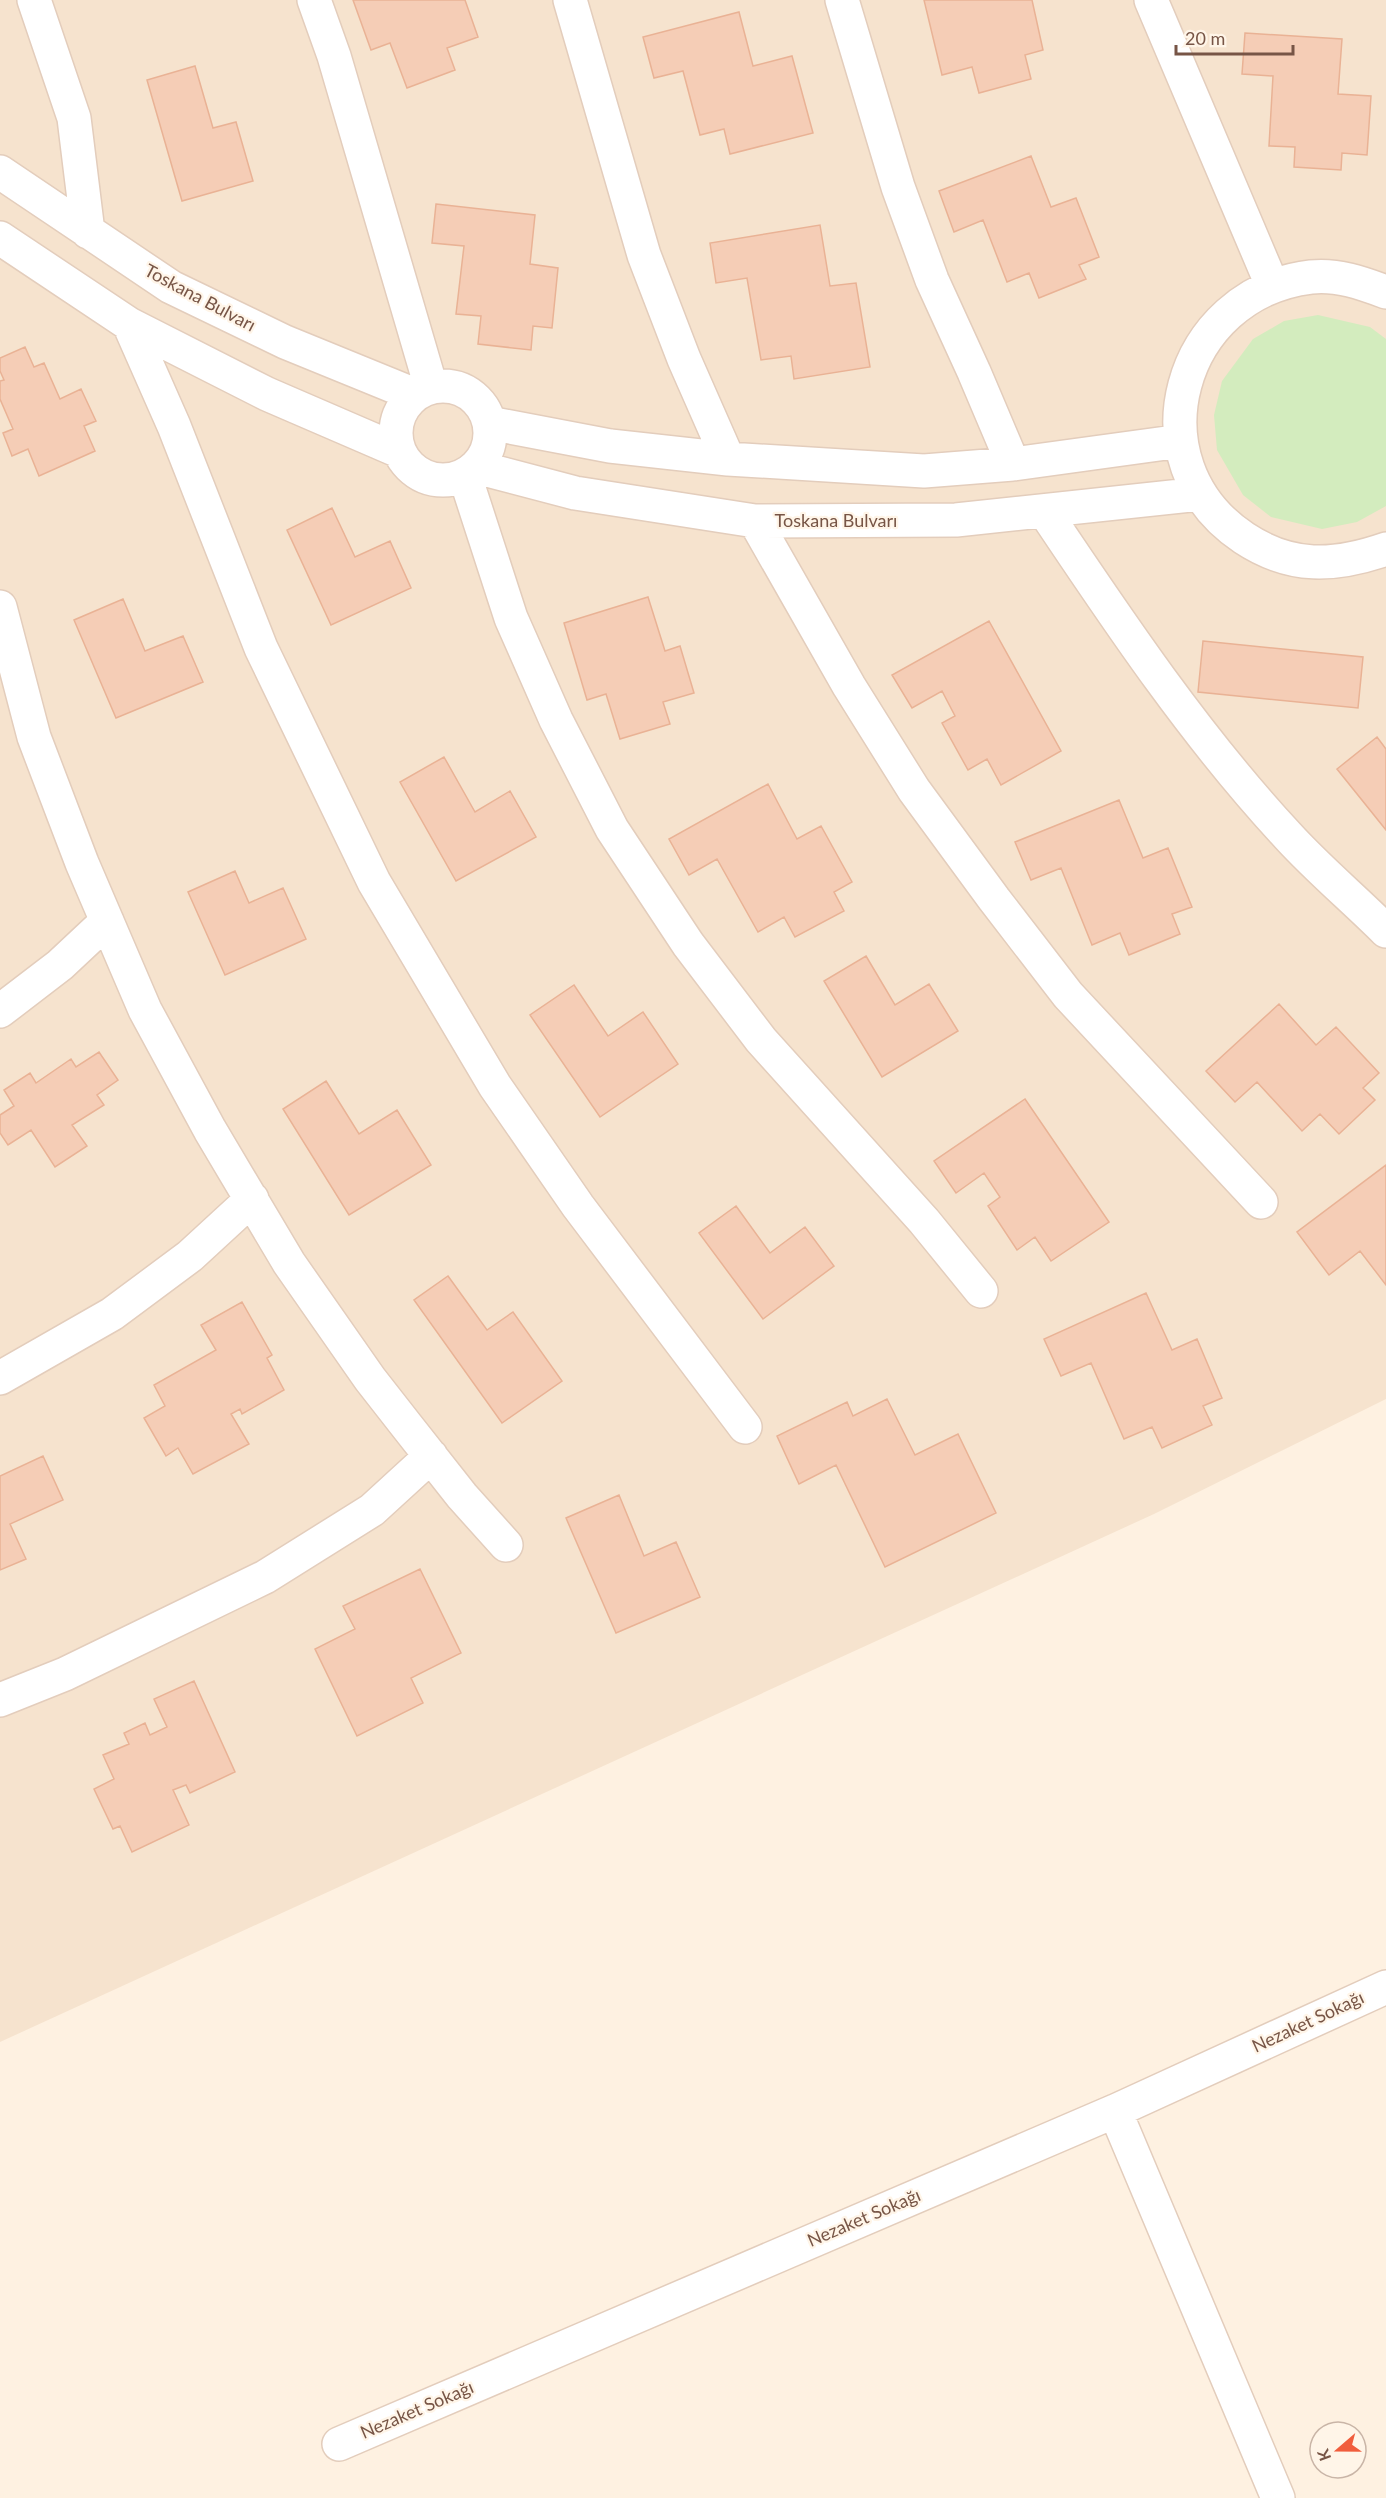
<svg xmlns="http://www.w3.org/2000/svg" width="1386" height="2498" viewBox="0 0 1386 2498" font-family="Lato,sans-serif">
<style>
.residential{fill:#f6e3ce}
.green{fill:#d3ecbe}
.building{fill:#f5cdb6;stroke:#e9b295;stroke-width:1.5}
.lines{fill:none;stroke-linecap:round;stroke-linejoin:round}
.minor-casing{stroke:#e3cdbc;stroke-width:36}
.minor{stroke:#fff;stroke-width:33}
.labels{text-anchor:middle;stroke-width:4.5;stroke-linejoin:round;paint-order:stroke}
.street-label{font-size:18px;fill:#775546;stroke:#fff5e8}
</style>
<rect width="100%" height="100%" fill="#fef1e1"/>
<path class="residential" d="M 0,0 L 1386,0 L 1386,1399 L 1154,1514 L 0,2042 Z"/>
<path class="green" d="M 1318,315 L 1370,327 L 1386,339 L 1386,506 L 1357,522 L 1322,529 L 1271,517 L 1243,495 L 1217,450 L 1214,415 L 1222,381 L 1253,339 L 1284,321 Z"/>
<path class="building" d="M 353,0 L 465,0 L 478,37 L 447,48 L 455,70 L 407,88 L 390,43 L 371,50 Z
M 924,0 L 1032,0 L 1043,50 L 1025,55 L 1031,79 L 979,93 L 972,67 L 942,75 Z
M 739,12 L 753,66 L 792,56 L 813,133 L 730,154 L 724,129 L 700,135 L 683,71 L 654,78 L 643,37 Z
M 1245,33 L 1342,39 L 1338,94 L 1371,96 L 1367,155 L 1342,153 L 1341,170 L 1294,167 L 1295,147 L 1269,146 L 1273,76 L 1242,74 Z
M 195,66 L 213,128 L 236,122 L 253,181 L 182,201 L 147,80 Z
M 1031,156 L 1051,207 L 1076,198 L 1099,257 L 1079,265 L 1086,279 L 1039,298 L 1029,273 L 1007,282 L 983,220 L 954,232 L 939,191 Z
M 436,204 L 535,215 L 530,264 L 558,268 L 552,328 L 533,326 L 531,350 L 478,344 L 481,316 L 456,314 L 464,246 L 432,243 Z
M 820,225 L 830,286 L 856,283 L 870,367 L 794,379 L 791,356 L 761,360 L 747,278 L 716,283 L 710,243 Z
M 25,347 L 34,367 L 44,363 L 60,399 L 81,389 L 96,421 L 84,426 L 95,451 L 39,476 L 28,449 L 12,456 L 3,433 L 13,429 L 0,399 L 0,381 L 4,380 L 0,371 L 0,358 Z
M 332,508 L 355,557 L 390,541 L 411,588 L 331,625 L 287,530 Z
M 648,597 L 665,651 L 680,646 L 694,693 L 663,702 L 670,724 L 620,739 L 606,694 L 587,700 L 564,623 Z
M 123,599 L 145,651 L 183,636 L 203,682 L 116,718 L 74,620 Z
M 989,621 L 1061,751 L 1001,785 L 987,759 L 968,770 L 942,723 L 955,716 L 942,691 L 912,708 L 892,675 Z
M 1203,641 L 1363,657 L 1358,708 L 1198,692 Z
M 1377,737 L 1386,749 L 1386,830 L 1337,769 Z
M 444,757 L 475,812 L 510,791 L 536,837 L 456,881 L 400,782 Z
M 768,784 L 797,839 L 821,826 L 852,882 L 834,892 L 844,911 L 795,937 L 784,917 L 758,932 L 717,859 L 689,875 L 669,839 Z
M 1119,800 L 1143,858 L 1168,848 L 1192,907 L 1172,914 L 1180,934 L 1129,955 L 1120,933 L 1092,945 L 1061,868 L 1031,880 L 1015,842 Z
M 235,871 L 249,903 L 283,888 L 306,939 L 225,975 L 188,892 Z
M 866,956 L 895,1005 L 929,984 L 958,1031 L 882,1077 L 824,981 Z
M 574,985 L 608,1036 L 643,1012 L 678,1064 L 600,1117 L 530,1015 Z
M 1279,1004 L 1316,1045 L 1336,1027 L 1379,1073 L 1363,1088 L 1375,1100 L 1339,1134 L 1320,1114 L 1302,1131 L 1257,1082 L 1235,1102 L 1206,1071 Z
M 99,1052 L 118,1080 L 97,1095 L 104,1105 L 72,1125 L 87,1146 L 55,1167 L 31,1130 L 8,1145 L 0,1133 L 0,1115 L 14,1106 L 4,1090 L 30,1073 L 36,1083 L 71,1059 L 76,1067 Z
M 326,1081 L 359,1134 L 397,1110 L 431,1165 L 349,1215 L 283,1109 Z
M 1025,1099 L 1109,1222 L 1051,1261 L 1035,1237 L 1017,1250 L 988,1206 L 1000,1197 L 984,1173 L 956,1193 L 934,1161 Z
M 1386,1165 L 1386,1285 L 1360,1251 L 1329,1275 L 1297,1232 Z
M 736,1206 L 770,1253 L 805,1227 L 834,1266 L 763,1319 L 699,1233 Z
M 448,1276 L 487,1330 L 513,1312 L 562,1381 L 502,1423 L 414,1300 Z
M 1146,1293 L 1172,1350 L 1197,1339 L 1222,1398 L 1203,1406 L 1212,1425 L 1162,1448 L 1152,1427 L 1124,1439 L 1091,1363 L 1061,1376 L 1044,1339 Z
M 242,1302 L 272,1355 L 267,1358 L 284,1390 L 242,1414 L 240,1409 L 231,1414 L 249,1444 L 193,1474 L 178,1448 L 166,1456 L 144,1418 L 165,1406 L 154,1385 L 216,1350 L 201,1325 Z
M 887,1399 L 915,1455 L 958,1434 L 996,1513 L 885,1567 L 836,1465 L 799,1484 L 777,1436 L 847,1402 L 853,1416 Z
M 43,1456 L 63,1500 L 10,1524 L 26,1559 L 0,1570 L 0,1476 Z
M 619,1495 L 644,1556 L 676,1542 L 700,1597 L 616,1633 L 566,1518 Z
M 420,1569 L 461,1653 L 411,1678 L 423,1703 L 357,1736 L 315,1649 L 355,1629 L 343,1606 Z
M 194,1681 L 235,1772 L 190,1793 L 186,1785 L 173,1790 L 189,1825 L 132,1852 L 120,1826 L 113,1829 L 94,1789 L 114,1779 L 103,1755 L 129,1744 L 124,1733 L 145,1723 L 150,1735 L 167,1727 L 154,1699 Z"/>
<g class="lines">
<defs>
<path id="minor" d="M 34,0 L 74,118 L 88,232
M 314,0 L 334,56 L 431,387
M 570,0 L 644,255 L 684,359 L 728,459
M 842,0 L 898,187 L 932,280 L 974,372 L 1013,464
M 1151,0 L 1272,285
M 0,172 L 171,287 L 285,342 L 415,395
M 0,238 L 129,324 L 267,394 L 399,451
M 1386,292 C 1362,283 1337,274 1311,277 C 1178,293 1130,462 1244,538 C 1291,569 1334,567 1386,549
M 129,324 L 174,426 L 261,648 L 374,882 L 495,1086 L 578,1206 L 745,1427
M396 433a47 47 0 1 1 94 0a47 47 0 1 1-94 0Z
M 489,423 L 610,446 L 728,459 L 924,471 L 1013,464 L 1181,441
M 476,467 L 575,493 L 755,521 L 956,520 L 1200,494
M 465,476 L 511,618 L 556,720 L 612,829 L 688,944 L 761,1040 L 924,1221 L 981,1291
M 1045,512 C 1120,624 1196,737 1288,836 C 1318,869 1354,899 1386,931
M 755,521 L 849,686 L 914,790 L 994,899 L 1068,995 L 1261,1202
M 0,607 L 34,737 L 82,863 L 145,1010 L 210,1130 L 289,1263 L 370,1379 L 406,1425 L 462,1496 L 506,1545
M 0,1011 L 60,965 L 107,921
M 0,1378 L 112,1314 L 190,1256 L 252,1199
M 0,1700 L 65,1674 L 265,1577 L 372,1510 L 431,1456
M 1115,2111 L 1278,2498
M 339,2444 L 1115,2111 L 1386,1987"/>
</defs>
<use href="#minor" class="minor-casing"/>
<use href="#minor" class="minor"/>
</g>
<g class="labels">
<g class="street-label">
<text transform="translate(200 298) rotate(28)" y="6">Toskana Bulvarı</text>
<text x="836" y="527">Toskana Bulvarı</text>
<text transform="translate(1308 2022) rotate(-25)" y="6">Nezaket Sokağı</text>
<text transform="translate(864 2218) rotate(-23)" y="6">Nezaket Sokağı</text>
<text transform="translate(417 2410) rotate(-23)" y="6">Nezaket Sokağı</text>
</g>
</g>
<g transform="translate(1338 2450) rotate(250)"><circle r="28" fill="#fff5e8" stroke="#c9b5a7" stroke-width="1.5"/>
<path d="M0-4.5L10 22L0 15L-10 22Z" fill="#f15d3c"/>
<text y="-9" font-size="16" font-weight="bold" text-anchor="middle" fill="#775546">K</text>
</g>
<path d="M1176 45v9h117v-9" fill="none" stroke="#775546" stroke-width="3"/>
<text x="1185" y="45" font-size="18" fill="#775546" stroke="#fff5e8" stroke-width="4.5" paint-order="stroke">20 m</text>
</svg>
